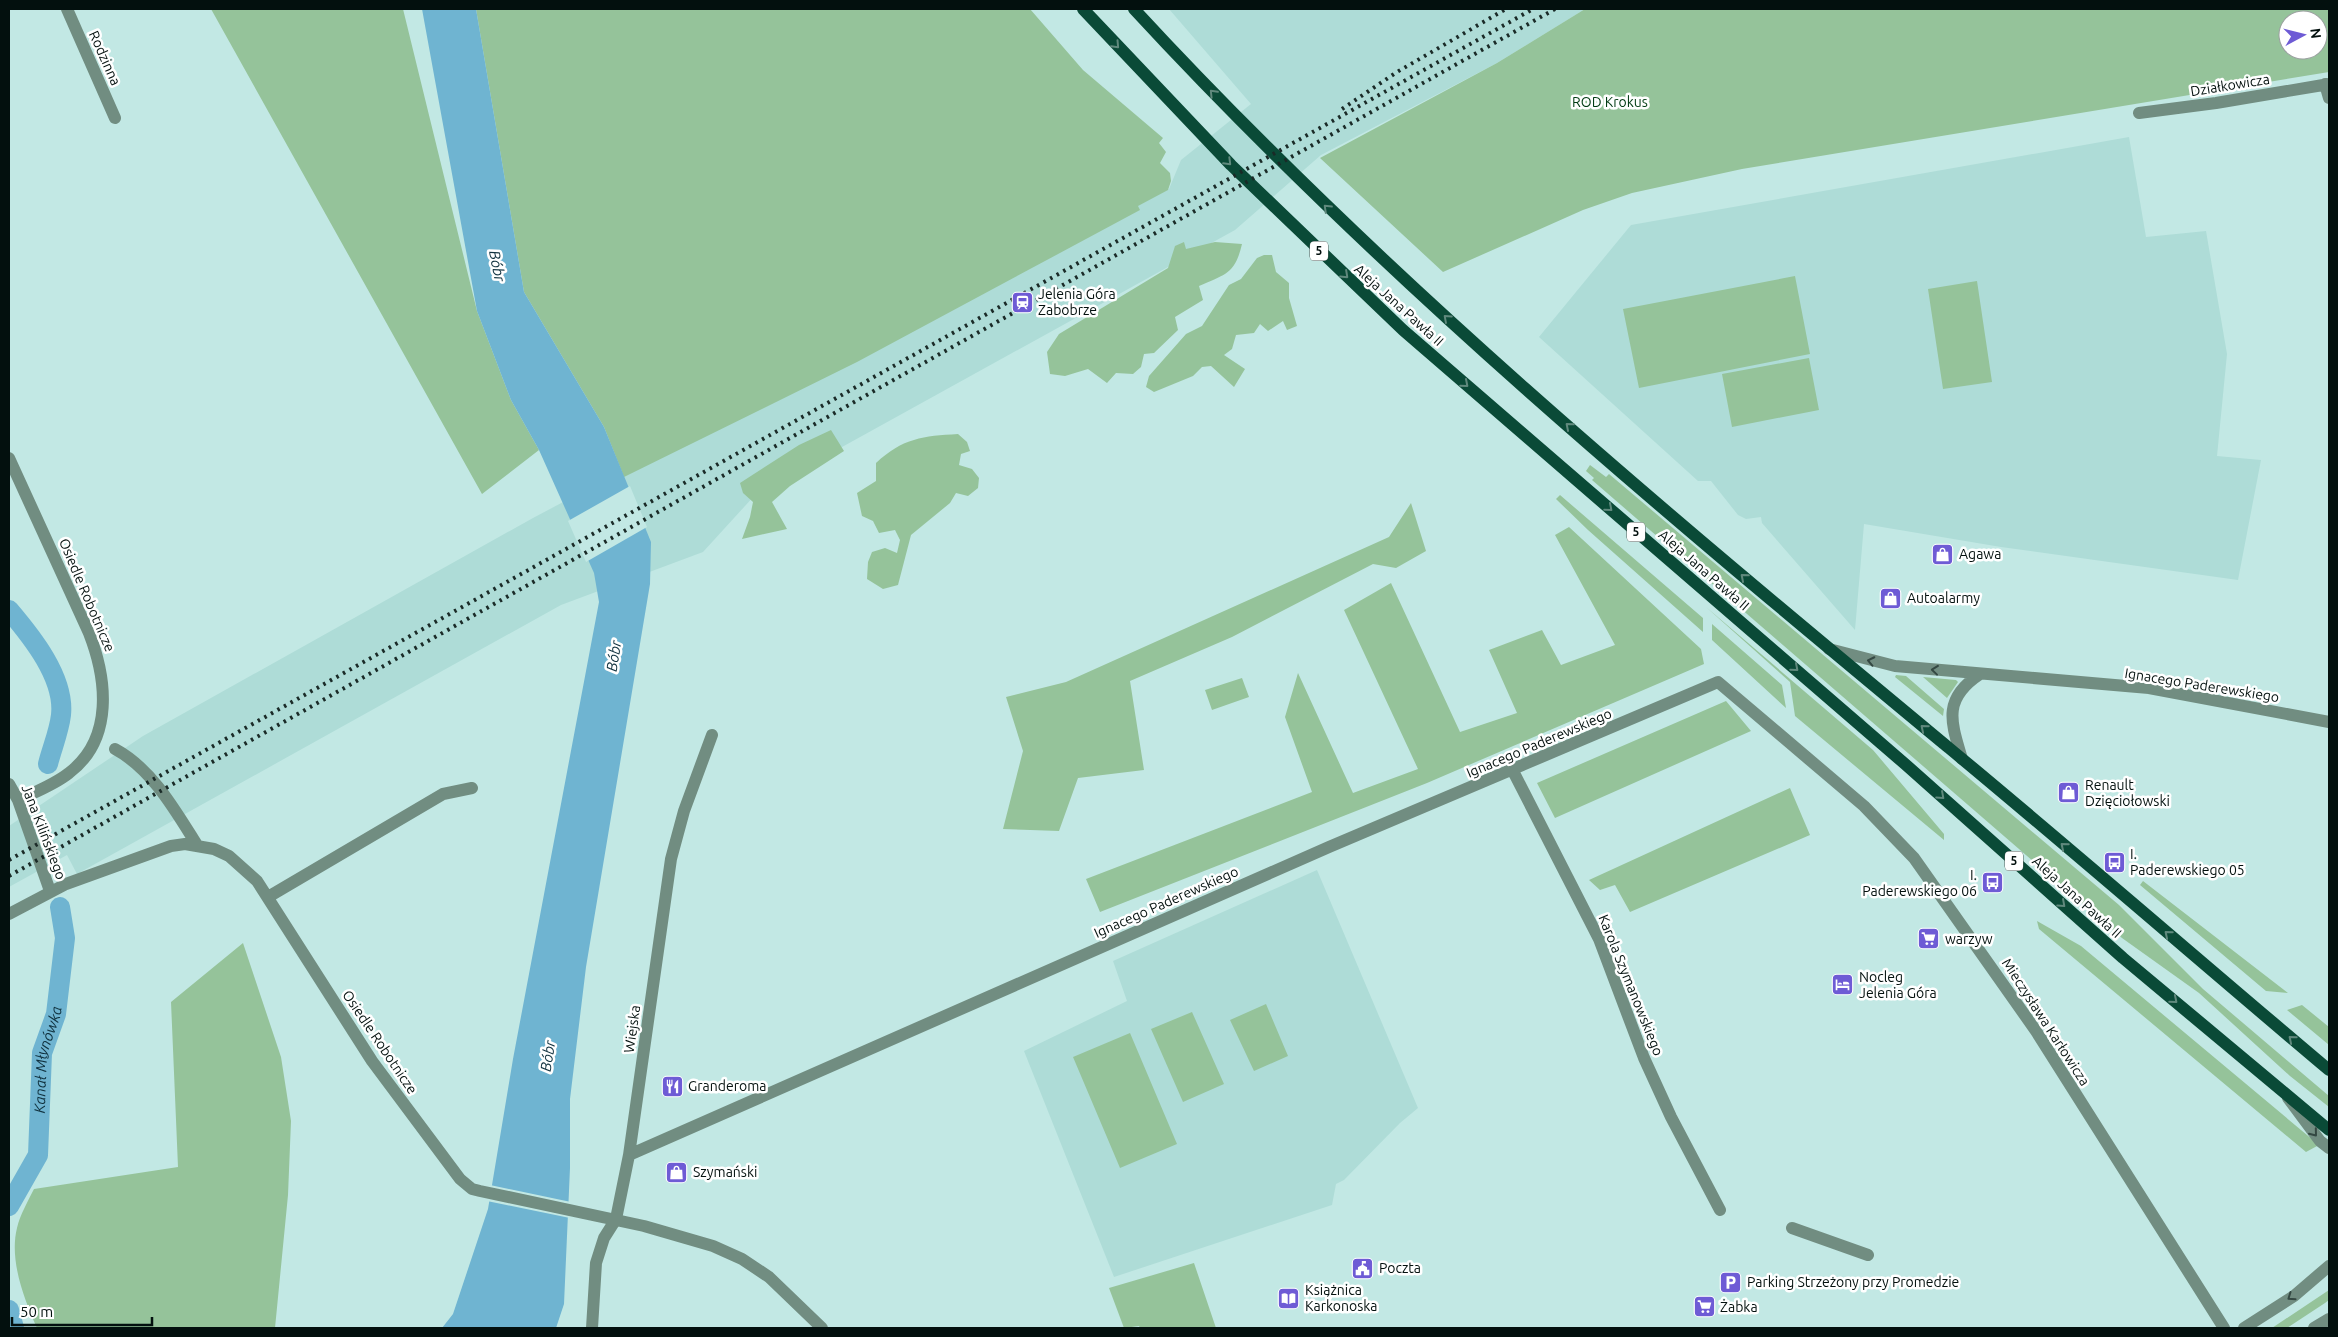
<svg xmlns="http://www.w3.org/2000/svg" width="2338" height="1337" viewBox="0 0 2338 1337" font-family="Ubuntu,sans-serif">
<style>
.built{fill:#aedcd7}
.green{fill:#95c39a;fill-rule:evenodd}
.water{fill:#6fb4d1}
.pier{fill:#c2e8e4}
.lines{fill:none;stroke-linecap:round;stroke-linejoin:round}
.canal{stroke:#6fb4d1;stroke-width:20}
.minor{stroke:#718d81;stroke-width:12}
.major{stroke:#0a4a37;stroke-width:12}
.rail{stroke:#1a2a27;stroke-width:4;stroke-dasharray:2.5 5;stroke-linecap:butt}
.oneway{stroke:#60897d}
.oneway2{stroke:#344842}
.labels{text-anchor:middle;stroke-width:5;stroke-linejoin:round;paint-order:stroke}
.shield{fill:#fff;stroke:#4f5856;stroke-width:1}
.shield-label{font-size:12px;font-weight:bold;fill:#03100e}
.street-label{font-size:14px;fill:#03100e;stroke:#fff}
.park-label{font-size:14px;fill:#003b13;stroke:#fff}
.poi-label{font-size:14px;fill:#03100e;stroke:#fff;text-anchor:start}
.water-label{font-size:15px;font-style:italic;fill:#10313e;stroke:#fff}
</style>
<rect width="100%" height="100%" fill="#c2e8e4"/>
<path class="built" d="M 1169,9 L 1585,9 L 1497,63 L 1321,155 L 1235,230 L 755,495 L 703,552 L 561,605 L 77,874 L 67,855 L 9,887 L 9,826 L 143,736 L 533,518 L 701,429 L 1015,256 L 1169,189 L 1181,160 L 1251,104 Z
M 2129,137 L 2146,237 L 2206,231 L 2227,354 L 2217,456 L 2261,460 L 2238,580 L 2001,547 L 1864,524 L 1855,630 L 1762,523 L 1761,517 L 1746,519 L 1738,515 L 1711,481 L 1698,481 L 1539,337 L 1631,225 Z
M 1317,870 L 1418,1108 L 1400,1123 L 1344,1180 L 1336,1184 L 1332,1205 L 1114,1277 L 1024,1051 L 1127,1001 L 1113,961 Z"/>
<path class="green" d="M 211,9 L 403,9 L 477,311 L 511,400 L 539,450 L 482,494 Z
M 476,9 L 1030,9 L 1083,70 L 1163,138 L 1159,143 L 1166,152 L 1160,163 L 1170,173 L 1171,181 L 1168,190 L 1138,206 L 1140,210 L 857,362 L 624,477 L 604,427 L 524,292 Z
M 1585,9 L 2329,9 L 2329,72 L 1742,169 L 1632,193 L 1583,210 L 1443,272 L 1320,158 L 1497,63 ZM 2288,20 L 2318,20 L 2318,50 L 2288,50 Z
M 1184,242 L 1186,249 L 1215,242 L 1242,244 C 1235,274 1226,274 1199,286 L 1203,300 L 1175,317 L 1178,330 L 1154,353 L 1144,354 L 1141,367 L 1133,374 L 1116,373 L 1107,383 L 1088,369 L 1065,376 L 1050,374 L 1047,352 L 1059,334 L 1168,268 L 1175,246 Z
M 1264,255 L 1272,255 L 1276,272 L 1289,283 L 1289,298 L 1297,326 L 1287,330 L 1283,321 L 1268,331 L 1260,324 L 1254,333 L 1236,335 L 1232,349 L 1224,355 L 1245,369 L 1234,387 L 1211,366 L 1202,367 L 1193,376 L 1154,392 L 1146,387 L 1149,376 L 1186,334 L 1202,326 L 1229,285 L 1241,279 L 1257,258 Z
M 1795,276 L 1810,354 L 1639,388 L 1623,309 Z
M 1977,281 L 1992,382 L 1943,389 L 1928,289 Z
M 1809,358 L 1819,410 L 1732,427 L 1722,374 Z
M 831,430 L 844,451 L 790,486 L 772,502 L 787,529 L 742,539 L 750,517 L 753,502 L 743,493 L 740,483 L 799,445 Z
M 958,434 L 967,442 L 970,451 L 961,454 L 959,465 L 972,469 L 979,478 L 978,488 L 968,496 L 956,493 L 950,503 L 911,535 L 898,585 L 883,589 L 867,579 L 868,562 L 872,552 L 885,548 L 897,553 L 900,540 L 895,530 L 879,533 L 873,521 L 862,516 L 857,493 L 876,481 L 876,463 C 903,438 923,436 958,434 Z
M 1590,465 L 1606,477 L 1609,474 L 2119,905 L 2203,989 L 2329,1096 L 2329,1107 L 2290,1076 L 2199,993 L 2122,938 L 1592,480 L 1594,478 L 1586,471 Z
M 1560,495 L 1703,618 L 1703,632 L 1588,530 L 1556,499 Z
M 1411,503 L 1426,551 L 1396,568 L 1373,564 L 1232,637 L 1130,681 L 1144,770 L 1078,778 L 1059,831 L 1003,829 L 1023,751 L 1006,697 L 1066,682 L 1389,537 Z
M 1569,527 L 1701,649 L 1704,664 L 1427,783 L 1100,912 L 1086,879 L 1312,792 L 1285,717 L 1298,673 L 1353,793 L 1418,769 L 1344,610 L 1391,583 L 1460,732 L 1517,713 L 1489,650 L 1542,630 L 1561,665 L 1615,645 L 1555,535 Z
M 1706,607 L 1873,750 L 1944,834 L 1944,840 L 1795,716 L 1790,682 Z
M 1712,624 L 1782,685 L 1786,708 L 1712,640 Z
M 1896,675 L 1906,676 L 1944,709 L 1943,716 L 1895,677 Z
M 1923,677 L 1956,680 L 1958,682 L 1947,698 Z
M 1242,678 L 1249,697 L 1212,710 L 1205,690 Z
M 1726,701 L 1751,731 L 1555,818 L 1537,783 Z
M 1790,788 L 1810,835 L 1630,912 L 1615,885 L 1600,890 L 1589,880 Z
M 2143,881 L 2288,993 L 2266,991 L 2140,885 Z
M 2037,921 L 2081,946 L 2319,1145 L 2306,1152 L 2039,929 Z
M 243,943 L 281,1057 L 291,1121 L 288,1195 L 275,1328 L 37,1328 C 24,1299 9,1260 17,1228 C 20,1215 28,1201 34,1189 L 178,1167 L 171,1002 Z
M 1266,1004 L 1288,1056 L 1254,1071 L 1230,1020 Z
M 2302,1005 L 2329,1027 L 2329,1045 L 2287,1010 Z
M 1192,1012 L 1224,1084 L 1183,1102 L 1151,1029 Z
M 1130,1033 L 1177,1144 L 1120,1168 L 1073,1057 Z
M 1194,1263 L 1216,1328 L 1140,1328 L 1139,1326 L 1124,1328 L 1109,1288 Z
M 2329,1290 L 2329,1300 L 2325,1303 L 2287,1328 L 2272,1328 Z"/>
<path class="water" d="M 422,9 L 476,9 L 524,292 L 604,427 L 651,542 L 650,584 L 586,967 L 570,1099 L 570,1168 L 564,1304 L 556,1328 L 442,1328 L 453,1314 L 488,1209 L 513,1059 L 599,602 L 594,573 L 539,450 L 511,400 L 477,311 Z"/>
<path class="pier" d="M 630,486 L 647,527 L 586,562 L 568,521 Z
M 490,1185 L 571,1202 L 570,1218 L 487,1201 Z"/>
<g class="lines">
<g class="canal">
<path d="M 9,610 C 32,637 65,678 61,715 C 59,732 52,748 48,764"/>
<path id="s1" d="M 9,1206 L 38,1155 L 42,1053 L 56,1014 L 65,938 L 60,907"/>
<path d="M 9,1310 L 14,1328"/>
</g>
<path class="minor" d="M 67,9 L 115,118
M 2325,84 L 2329,98
M 2139,113 L 2216,103 L 2329,84
M 9,458 L 89,633 C 107,679 114,739 69,773 C 54,785 35,792 18,800
M 1829,649 L 1895,666 L 2149,688 L 2329,722
M 115,749 C 152,769 175,810 197,845
M 1962,759 C 1951,722 1942,699 1980,674
M 1513,771 L 1599,939 L 1644,1058 L 1671,1117 L 1720,1210
M 9,784 L 18,800 L 50,891
M 268,897 L 443,794 L 472,788
M 9,914 L 66,884 L 171,846 L 185,844 L 214,849 L 229,856 L 257,881 L 372,1061 L 460,1179 L 472,1189 L 480,1191 L 644,1226 L 713,1246 L 742,1259 L 769,1277 L 822,1328
M 2288,1098 L 2320,1141 L 2329,1148
M 629,1155 L 1329,847 L 1718,682 L 1864,806 L 1914,858 L 2036,1031 L 2224,1328
M 1792,1228 L 1868,1255
M 592,1328 L 596,1263 L 604,1238 L 616,1219 L 629,1155 L 671,859 L 684,811 L 712,735
M 2244,1328 L 2294,1296 L 2329,1266
M 2314,1328 L 2329,1319"/>
<path class="major" d="M 1083,9 L 1231,165 L 1403,330 L 1905,764 L 2123,958 L 2329,1130
M 1134,9 C 1383,279 1667,514 1949,748 C 2077,854 2202,963 2329,1070"/>
<path class="rail" d="M 1342,109 L 1397,72 L 1506,9
M 9,860 L 1533,9
M 9,876 L 1555,9"/>
</g>
<defs><path id="oneway-chevron" d="M-2-3.5L2.5 0L-2 3.5" fill="none" stroke-width="1.6" stroke-linecap="round" stroke-linejoin="round" transform="scale(1.25)"/></defs>
<g class="oneway">
<use href="#oneway-chevron" transform="translate(1116 45) rotate(47)"/>
<use href="#oneway-chevron" transform="translate(1213 93) rotate(-134)"/>
<use href="#oneway-chevron" transform="translate(1228 162) rotate(45)"/>
<use href="#oneway-chevron" transform="translate(1327 208) rotate(-136)"/>
<use href="#oneway-chevron" transform="translate(1345 275) rotate(43)"/>
<use href="#oneway-chevron" transform="translate(1447 318) rotate(-138)"/>
<use href="#oneway-chevron" transform="translate(1465 384) rotate(41)"/>
<use href="#oneway-chevron" transform="translate(1569 426) rotate(-139)"/>
<use href="#oneway-chevron" transform="translate(1609 508) rotate(41)"/>
<use href="#oneway-chevron" transform="translate(1744 577) rotate(-139)"/>
<use href="#oneway-chevron" transform="translate(1795 668) rotate(41)"/>
<use href="#oneway-chevron" transform="translate(1924 728) rotate(-140)"/>
<use href="#oneway-chevron" transform="translate(1941 796) rotate(42)"/>
<use href="#oneway-chevron" transform="translate(2064 846) rotate(-140)"/>
<use href="#oneway-chevron" transform="translate(2062 904) rotate(42)"/>
<use href="#oneway-chevron" transform="translate(2168 934) rotate(-140)"/>
<use href="#oneway-chevron" transform="translate(2174 1000) rotate(40)"/>
<use href="#oneway-chevron" transform="translate(2292 1039) rotate(-140)"/>
</g>
<g class="oneway2">
<use href="#oneway-chevron" transform="translate(1871 661) rotate(-168)"/>
<use href="#oneway-chevron" transform="translate(1935 670) rotate(-174)"/>
<use href="#oneway-chevron" transform="translate(2314 1133) rotate(51)"/>
<use href="#oneway-chevron" transform="translate(2291 1297) rotate(145)"/>
</g>
<defs>
<symbol id="station-square" viewBox="-11 -11 22 22"><rect x="-9" y="-9" width="18" height="18" rx="4" fill="#6e5bd5" stroke="#fff"/><path d="M-3-6H3Q5-6 5-4V2Q5 4 3 4L4.5 6H3L1.5 4h-3L-3 6H-4.5L-3 4Q-5 4-5 2V-4Q-5-6-3-6ZM-3.5-4v3h7v-3ZM-3.5 1v1.5H-2V1ZM2 1v1.5H3.5V1Z" fill="#fff"/></symbol>
<symbol id="shop-square" viewBox="-11 -11 22 22"><rect x="-9" y="-9" width="18" height="18" rx="4" fill="#6e5bd5" stroke="#fff"/><path d="M-5-2.5h2.3a2.7 3.5 0 0 1 5.4 0H5L5.5 6h-11ZM-1.5-2.5h3a1.5 2.3 0 0 0-3 0Z" fill="#fff"/></symbol>
<symbol id="bus-square" viewBox="-11 -11 22 22"><rect x="-9" y="-9" width="18" height="18" rx="4" fill="#6e5bd5" stroke="#fff"/><path d="M-5-6H5V4H4V6H2V4H-2V6H-4V4H-5ZM-3.5-4V0h7V-4ZM-3.5 1.2v1.5H-2V1.2ZM2 1.2v1.5H3.5V1.2Z" fill="#fff"/></symbol>
<symbol id="supermarket-square" viewBox="-11 -11 22 22"><rect x="-9" y="-9" width="18" height="18" rx="4" fill="#6e5bd5" stroke="#fff"/><path d="M-6-5.5h2.5l.6 2H6L4.5 2H-2.5L-4.4-4H-6ZM-1.5 3.2a1.3 1.3 0 1 0 .1 0ZM3 3.2a1.3 1.3 0 1 0 .1 0Z" fill="#fff"/></symbol>
<symbol id="hotel-square" viewBox="-11 -11 22 22"><rect x="-9" y="-9" width="18" height="18" rx="4" fill="#6e5bd5" stroke="#fff"/><path d="M-6-4.5h1.5V1H6V5H4.5V3h-9V5H-6ZM-4 0a1.8 1.8 0 1 1 3.6 0ZM.5 0V-2.5h3Q6-2.5 6 0Z" fill="#fff"/></symbol>
<symbol id="restaurant-square" viewBox="-11 -11 22 22"><rect x="-9" y="-9" width="18" height="18" rx="4" fill="#6e5bd5" stroke="#fff"/><path d="M-5-6h1v4h1v-4h1v4h1v-4h1v5L-1.5 .5V6h-2V.5L-5-1ZM5-6V6H3V1.5H1.5Q1.5-4 5-6Z" fill="#fff"/></symbol>
<symbol id="civic-square" viewBox="-11 -11 22 22"><rect x="-9" y="-9" width="18" height="18" rx="4" fill="#6e5bd5" stroke="#fff"/><path d="M-.6-6.5H3V-4.5H.6V-3L4-1V1h2V6H-6V1h2V-1L-.6-3ZM-1.2 2.5V6h2.4V2.5Z" fill="#fff"/></symbol>
<symbol id="parking-square" viewBox="-11 -11 22 22"><rect x="-9" y="-9" width="18" height="18" rx="4" fill="#6e5bd5" stroke="#fff"/><path d="M-3.5-5.5H1a3.5 3.5 0 0 1 0 7H-1V5.5H-3.5ZM-1-3.4V-.6H.8a1.4 1.4 0 0 0 0-2.8Z" fill="#fff"/></symbol>
<symbol id="library-square" viewBox="-11 -11 22 22"><rect x="-9" y="-9" width="18" height="18" rx="4" fill="#6e5bd5" stroke="#fff"/><path d="M-6-4Q-3-5.5-.7-3.5V5Q-3 3-6 4ZM6-4Q3-5.5 .7-3.5V5Q3 3 6 4Z" fill="#fff"/></symbol>
</defs>
<g fill-rule="evenodd">
<use href="#station-square" x="1010" y="290" width="25" height="25"/>
<use href="#shop-square" x="1930" y="542" width="25" height="25"/>
<use href="#shop-square" x="1878" y="586" width="25" height="25"/>
<use href="#shop-square" x="2056" y="780" width="25" height="25"/>
<use href="#bus-square" x="2102" y="850" width="25" height="25"/>
<use href="#bus-square" x="1980" y="870" width="25" height="25"/>
<use href="#supermarket-square" x="1916" y="926" width="25" height="25"/>
<use href="#hotel-square" x="1830" y="972" width="25" height="25"/>
<use href="#restaurant-square" x="660" y="1074" width="25" height="25"/>
<use href="#shop-square" x="664" y="1160" width="25" height="25"/>
<use href="#civic-square" x="1350" y="1256" width="25" height="25"/>
<use href="#parking-square" x="1718" y="1270" width="25" height="25"/>
<use href="#library-square" x="1276" y="1286" width="25" height="25"/>
<use href="#supermarket-square" x="1692" y="1294" width="25" height="25"/>
</g>
<g class="labels">
<g class="shield">
<rect x="1310" y="241.5" width="18" height="19" rx="4"/>
<rect x="1627" y="522.5" width="18" height="19" rx="4"/>
<rect x="2005" y="851.5" width="18" height="19" rx="4"/>
</g>
<g class="shield-label">
<text x="1319" y="255">5</text>
<text x="1636" y="536">5</text>
<text x="2014" y="865">5</text>
</g>
<g class="street-label">
<text transform="translate(105 58) rotate(66)" y="5">Rodzinna</text>
<text transform="translate(2230 85) rotate(-9)" y="5">Działkowicza</text>
<text transform="translate(1399 305) rotate(42)" y="5">Aleja Jana Pawła II</text>
<text transform="translate(1704 570) rotate(41)" y="5">Aleja Jana Pawła II</text>
<text transform="translate(87 595) rotate(67)" y="5">Osiedle Robotnicze</text>
<text transform="translate(2202 685) rotate(9)" y="5">Ignacego Paderewskiego</text>
<text transform="translate(1539 743) rotate(-23)" y="5">Ignacego Paderewskiego</text>
<text transform="translate(44 832) rotate(69)" y="5">Jana Kilińskiego</text>
<text transform="translate(2077 897) rotate(42)" y="5">Aleja Jana Pawła II</text>
<text transform="translate(1166 902) rotate(-24)" y="5">Ignacego Paderewskiego</text>
<text transform="translate(1631 985) rotate(68)" y="5">Karola Szymanowskiego</text>
<text transform="translate(2046 1022) rotate(57)" y="5">Mieczysława Karłowicza</text>
<text transform="translate(632 1029) rotate(-82)" y="5">Wiejska</text>
<text transform="translate(380 1042) rotate(56)" y="5">Osiedle Robotnicze</text>
</g>
<g class="park-label">
<text x="1610" y="107">ROD Krokus</text>
</g>
<g class="poi-label">
<text x="1038" y="299">Jelenia Góra<tspan x="1038" dy="16">Zabobrze</tspan></text>
<text x="1959" y="559">Agawa</text>
<text x="1907" y="603">Autoalarmy</text>
<text x="2085" y="790">Renault<tspan x="2085" dy="16">Dzięciołowski</tspan></text>
<text x="2130" y="859">I.<tspan x="2130" dy="16">Paderewskiego 05</tspan></text>
<text x="1977" y="880" text-anchor="end">I.<tspan x="1977" dy="16">Paderewskiego 06</tspan></text>
<text x="1945" y="944">warzyw</text>
<text x="1859" y="982">Nocleg<tspan x="1859" dy="16">Jelenia Góra</tspan></text>
<text x="688" y="1091">Granderoma</text>
<text x="693" y="1177">Szymański</text>
<text x="1379" y="1273">Poczta</text>
<text x="1747" y="1287">Parking Strzeżony przy Promedzie</text>
<text x="1305" y="1295">Książnica<tspan x="1305" dy="16">Karkonoska</tspan></text>
<text x="1720" y="1312">Żabka</text>
</g>
<g class="water-label">
<text transform="translate(497 266) rotate(79)" y="5">Bóbr</text>
<text transform="translate(614 656) rotate(-81)" y="5">Bóbr</text>
<text transform="translate(548 1056) rotate(-81)" y="5">Bóbr</text>
<text dy="5" stroke="none"><textPath href="#s1" startOffset="155">Kanał Młynówka</textPath></text>
</g>
</g>
<rect width="2338" height="1337" fill="none" stroke="#03100e" stroke-width="20"/>
<g transform="translate(2303 35) rotate(83)"><circle r="24" fill="#ffffff" stroke="#9a9f9f"/>
<path d="M0-4L9 19L0 12L-9 19Z" fill="#6e5bd5"/>
<text y="-8" font-size="14" font-weight="bold" text-anchor="middle" fill="#03100e">N</text>
</g>
<path d="M12 1317v8h140v-8" fill="none" stroke="#03100e" stroke-width="2.5"/>
<text x="20" y="1317" font-size="15" fill="#03100e" stroke="#ffffff" stroke-width="4" paint-order="stroke">50 m</text>
</svg>
